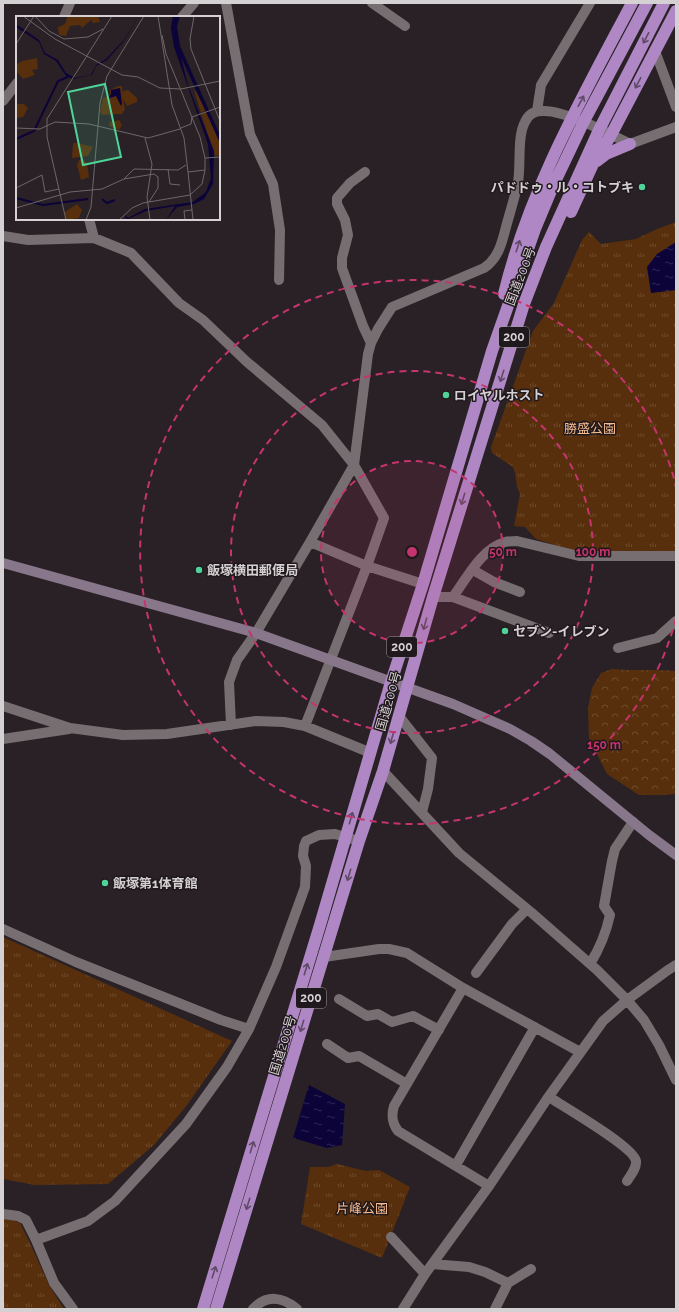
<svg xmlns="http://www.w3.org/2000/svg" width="679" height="1312" viewBox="0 0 679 1312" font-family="Raleway,'Noto Sans JP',sans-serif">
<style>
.grass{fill:url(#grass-tufts)}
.forest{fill:url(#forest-crowns)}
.water{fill:url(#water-ripples)}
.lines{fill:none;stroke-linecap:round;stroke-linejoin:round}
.street{stroke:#776e72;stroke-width:10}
.secondary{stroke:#88768b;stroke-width:10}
.highway{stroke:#af87c5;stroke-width:12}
.oneway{stroke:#604a68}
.ring{fill:none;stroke:#c5346d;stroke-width:2;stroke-dasharray:7 5}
.poi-dot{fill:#4fd399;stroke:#1f181c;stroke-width:1.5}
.labels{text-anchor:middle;stroke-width:3;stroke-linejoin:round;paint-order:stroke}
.shield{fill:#1f181c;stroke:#9e999b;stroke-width:1}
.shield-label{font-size:12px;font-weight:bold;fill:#d5d0d2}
.poi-label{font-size:13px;font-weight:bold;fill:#d5d0d2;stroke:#1f181c;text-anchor:start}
.street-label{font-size:13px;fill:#d5d0d2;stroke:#1f181c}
.park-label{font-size:13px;fill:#f8bb8f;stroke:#1f181c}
.inset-river{fill:none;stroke:#0c0339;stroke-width:2}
.inset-road{fill:none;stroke:#6e676a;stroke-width:1}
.view{fill:#4fd399;fill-opacity:0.15;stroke:#4fd399;stroke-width:2}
.inset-edge{fill:none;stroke:#d5d0d2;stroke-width:2}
.centre{fill:#c5346d;stroke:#1f181c;stroke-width:2}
.ring-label{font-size:12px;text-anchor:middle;font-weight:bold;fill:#c5346d;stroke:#1f181c;stroke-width:3;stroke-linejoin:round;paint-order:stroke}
</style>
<defs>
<pattern id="grass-tufts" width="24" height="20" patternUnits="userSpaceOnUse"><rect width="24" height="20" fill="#572f0c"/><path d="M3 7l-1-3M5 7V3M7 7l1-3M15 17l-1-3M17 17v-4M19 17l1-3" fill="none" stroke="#6e4c2e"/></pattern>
<pattern id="forest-crowns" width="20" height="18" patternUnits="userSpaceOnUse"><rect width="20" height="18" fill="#572f0c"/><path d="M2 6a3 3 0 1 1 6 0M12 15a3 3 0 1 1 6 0" fill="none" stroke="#6e4c2e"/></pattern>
<pattern id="water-ripples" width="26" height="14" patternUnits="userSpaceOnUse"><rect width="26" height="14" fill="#0c0339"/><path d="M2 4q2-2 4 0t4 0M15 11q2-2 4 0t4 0" fill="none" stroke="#2e2755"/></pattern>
</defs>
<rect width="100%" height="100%" fill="#292125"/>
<path class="grass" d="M 676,222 L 676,552 L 577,552 L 536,539 L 525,527 L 514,526 L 520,494 L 517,487 L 515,473 L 513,467 L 492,453 L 491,447 L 533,331 L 554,303 L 582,240 L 589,232 L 601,244 L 636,239 L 657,229 Z
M 3,937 L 232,1041 L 187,1105 L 154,1145 L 108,1184 L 35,1185 L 3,1179 Z
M 337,1164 L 366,1171 L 379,1170 L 410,1187 L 382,1258 L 301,1224 L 310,1167 L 328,1167 Z
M 3,1219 L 14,1220 L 20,1223 L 29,1241 L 49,1285 L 64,1309 L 3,1309 Z"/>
<path class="forest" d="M 612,669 C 633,671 655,669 676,671 L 676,794 L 664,795 L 639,795 L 607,774 L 589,738 L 588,708 L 592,688 L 601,673 Z"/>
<path class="water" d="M 676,242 L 676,290 L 651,293 L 647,267 L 657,254 Z
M 309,1085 L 345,1104 L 342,1145 L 327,1148 L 293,1138 Z"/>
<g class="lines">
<path class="street" d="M 226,3 L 250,134 L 273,184 L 280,230 L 279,280
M 372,3 L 405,26
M 64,17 L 70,3
M 182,17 L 194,3
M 655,51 L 676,107
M 3,101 L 17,83
M 537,111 L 541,85 L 590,3
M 365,172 L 350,183 L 337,198 L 337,204 L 345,220 L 348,235 L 342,258 L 342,268 L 363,326 L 371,343
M 89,219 L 94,238
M 3,236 L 28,240 L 94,238 L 131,253 L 179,303 L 203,320 L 247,362 L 322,425 L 354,465 L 384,518 L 367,566 L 305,726
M 310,542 L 367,566 L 423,584
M 473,570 L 494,582 L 520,592
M 433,597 L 453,597 C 467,578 481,549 505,542 C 509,541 513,541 517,541 L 579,556 L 676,556
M 453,597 L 549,633
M 618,648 L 657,638 L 676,621
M 3,706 L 70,728 L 123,735 L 167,734 L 256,721 L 284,722 L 305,726 L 371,753
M 399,716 L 432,758 L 428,789 L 422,812
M 231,725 L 229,682 L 237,660 L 256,633 L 310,542 L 354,465 L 368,354 L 371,343 L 378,329 L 392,307 L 484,268 C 498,259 502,243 506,227 C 510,212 515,197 518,182 C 521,166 517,136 525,122 C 528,115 534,111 542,111 C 563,109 610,134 630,144 L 676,127
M 3,739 L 69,729
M 383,771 L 459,853 L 532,913 L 597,970 L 627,1000 L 644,1020 L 659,1045 L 676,1080
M 3,929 L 76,962 L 221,1020 L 249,1029
M 324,957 L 379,949 L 389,949 L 407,953 L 463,988 L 394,1106 C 391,1116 392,1123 398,1131 L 489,1186
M 590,964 C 600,948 606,933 610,915 L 604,906 L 612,861 L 615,849 L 633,822
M 476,973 L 512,924 L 527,909
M 463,988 L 580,1052
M 339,999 L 367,1016 L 378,1014 L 392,1022 L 413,1016 L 439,1030
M 327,1044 L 348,1058 L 359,1056 L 407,1084
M 549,1097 C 563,1106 634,1147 636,1161 C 637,1168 630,1176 627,1181
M 456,1165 L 535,1027
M 3,1214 L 18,1216 L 26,1220 L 36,1240 L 54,1283 L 73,1309
M 391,1237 L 425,1274
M 36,1240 L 88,1221 L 115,1201 L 186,1124 L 227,1067 L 249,1029 L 276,967 L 305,887 L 306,866 L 303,856 L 304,846 L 306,841 L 319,835 L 335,834 L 359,841
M 432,1264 L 469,1267 L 485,1272 L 508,1283 L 495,1309
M 508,1283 L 531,1269
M 253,1309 C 267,1294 283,1297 297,1309
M 403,1309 L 425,1274 L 489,1186 L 547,1099 L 603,1021 L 627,1000 L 668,970 L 676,965"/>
<path class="secondary" d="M 3,563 L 256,633 L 453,704 L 510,729 L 531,741 L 550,754 L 649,835 L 676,855"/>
<path class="highway" d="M 597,161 L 606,154 L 630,144
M 571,212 L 593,164 L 611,135 L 676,11
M 504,294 C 529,190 583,96 632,3
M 203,1309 L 320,925 L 391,682 L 423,584 L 492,351 L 535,229 L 553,186 L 583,123 L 647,3
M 216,1309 L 359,841 L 383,771 L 433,597 L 524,304 L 546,247 L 599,130 L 664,3"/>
</g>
<defs><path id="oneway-shaft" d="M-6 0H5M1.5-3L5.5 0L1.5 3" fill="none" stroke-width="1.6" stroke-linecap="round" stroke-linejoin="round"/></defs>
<g class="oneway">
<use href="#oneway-shaft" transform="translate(646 38) rotate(117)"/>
<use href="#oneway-shaft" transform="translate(638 83) rotate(118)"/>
<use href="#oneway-shaft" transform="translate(581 101) rotate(-62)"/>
<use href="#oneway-shaft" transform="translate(518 246) rotate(-72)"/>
<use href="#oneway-shaft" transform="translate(502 376) rotate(108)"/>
<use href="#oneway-shaft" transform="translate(463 499) rotate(107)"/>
<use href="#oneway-shaft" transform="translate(425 624) rotate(106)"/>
<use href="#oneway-shaft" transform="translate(392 738) rotate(106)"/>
<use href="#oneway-shaft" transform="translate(351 818) rotate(-74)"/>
<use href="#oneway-shaft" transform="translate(349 875) rotate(107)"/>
<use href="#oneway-shaft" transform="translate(306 969) rotate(-73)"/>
<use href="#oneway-shaft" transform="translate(302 1026) rotate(107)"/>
<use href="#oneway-shaft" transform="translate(252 1147) rotate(-73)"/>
<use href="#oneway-shaft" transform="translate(248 1204) rotate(107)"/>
<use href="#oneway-shaft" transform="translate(214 1272) rotate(-72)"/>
</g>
<circle cx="412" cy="552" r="91" fill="#c5346d" fill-opacity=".12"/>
<g class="ring">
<circle cx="412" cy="552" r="91"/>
<circle cx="412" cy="552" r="181"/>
<path d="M676 618A272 272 0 1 1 676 486"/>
</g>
<g class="poi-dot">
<circle cx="642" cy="187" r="4"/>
<circle cx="446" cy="395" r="4"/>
<circle cx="199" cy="570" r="4"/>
<circle cx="505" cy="631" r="4"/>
<circle cx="105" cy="883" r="4"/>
</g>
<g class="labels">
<g class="shield">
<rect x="499" y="327" width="30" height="20" rx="3"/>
<rect x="387" y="637" width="30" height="20" rx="3"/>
<rect x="296" y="988" width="30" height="20" rx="3"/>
</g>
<g class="shield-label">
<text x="514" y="341">200</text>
<text x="402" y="651">200</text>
<text x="311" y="1002">200</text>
</g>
<g class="poi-label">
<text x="634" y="192" text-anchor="end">パドドゥ・ル・コトブキ</text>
<text x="454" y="400">ロイヤルホスト</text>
<text x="207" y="575">飯塚横田郵便局</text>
<text x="513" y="636">セブン-イレブン</text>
<text x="113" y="888">飯塚第1体育館</text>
</g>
<g class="street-label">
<text transform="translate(520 276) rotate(-69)" y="5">国道200号</text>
<text transform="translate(388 701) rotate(-74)" y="5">国道200号</text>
<text transform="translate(282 1045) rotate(-73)" y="5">国道200号</text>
</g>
<g class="park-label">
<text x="590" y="433">勝盛公園</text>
<text x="362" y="1213">片峰公園</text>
</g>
</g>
<g transform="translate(16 16)">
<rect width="204" height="204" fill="#292125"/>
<path d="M 102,70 L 106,70 L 107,80 L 107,75 L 112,74 L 121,82 L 121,86 L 111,90 L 107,83 L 109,93 L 106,98 L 86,99 L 84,95 L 87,82 L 94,79 L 94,74 ZM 178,74 L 180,76 L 190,94 L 185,97 ZM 191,96 L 204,127 L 204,139 L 199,140 L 185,98 ZM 57,127 L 61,127 L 77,131 L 72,140 L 56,142 ZM 67,143 L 71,148 L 73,161 L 65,164 L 61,149 L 63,144 Z" fill="#572f0c"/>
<path d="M 52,0 L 82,0 L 84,6 L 77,7 L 75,4 L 66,12 L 64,9 L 54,10 L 50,20 L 43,19 L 42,11 L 49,8 ZM 21,42 L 22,53 L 16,54 L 19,59 L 7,63 L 0,55 L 0,49 L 6,45 ZM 0,88 L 8,88 L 12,92 L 7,101 L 0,102 ZM 103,104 L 106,109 L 103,114 L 93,110 L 94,106 ZM 61,188 L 66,194 L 63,202 L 50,204 L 49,196 Z" fill="#572f0c"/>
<path d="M 123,0 L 108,25 L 91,44 L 80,50 L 76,59 L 57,63 L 50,60 L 40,45 L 28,38 L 23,26 L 0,11 L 0,8 L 23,24 L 29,37 L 42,44 L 50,57 L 59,62 L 75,59 L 80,49 L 90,43 L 108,24 ZM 157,0 L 164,0 L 161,10 L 164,30 L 204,119 L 204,127 L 165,41 L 172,69 L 198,135 L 197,168 L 188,183 L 178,188 L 161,191 L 150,204 L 159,190 L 130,195 L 110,204 L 109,199 L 112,202 L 129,193 L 177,186 L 190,176 L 195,162 L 192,128 L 158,31 L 155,12 ZM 104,72 L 106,88 L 105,90 L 100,80 L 91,83 L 95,78 L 95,74 Z" fill="#0c0339"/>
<path class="inset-river" d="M 0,123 L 18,115 L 42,65 L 52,61M 0,182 L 27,189 L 72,183M 86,183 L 91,187 L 99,184"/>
<path class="inset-road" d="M 7,0 L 39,23 L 106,59 L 122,61 L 144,72 L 165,73 L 204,65M 19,0 L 33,15 L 48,23 L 72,21 L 87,13M 142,0 L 156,89 L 168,122 L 172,156 L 189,154 L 189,142 L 204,141M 178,0 L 174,23 L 175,33 L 204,105M 146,19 L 150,38 L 184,121 L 189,142M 0,28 L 18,0M 0,112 L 24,113 L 39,106 L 73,108 L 132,122 L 164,113M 165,112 L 175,108 L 176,101 L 204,91M 129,122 L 136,148 L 131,181 L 134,204M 152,153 L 154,168 L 164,169M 172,156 L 177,204M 108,163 L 118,153 L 162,154 L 170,149M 0,172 L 26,159 L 29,176 L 43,173M 174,179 L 186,168 L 189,154M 0,192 L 54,176 L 86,173 L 108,163 L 138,158 L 142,161 L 142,172 L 133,186M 50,204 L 31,121 L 31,103 L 96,0M 70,204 L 75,191 L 84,87 L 91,60 L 128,0M 103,204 L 116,192 L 127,187 L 174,179M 169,204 L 168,195 L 176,194"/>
<path class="view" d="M 89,68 L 105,141 L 67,149 L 52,76 Z"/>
<rect width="204" height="204" class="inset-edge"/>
</g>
<circle cx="412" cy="552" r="6" class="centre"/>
<g class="ring-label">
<text x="503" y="556">50 m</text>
<text x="593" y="556">100 m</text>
<text x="604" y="749">150 m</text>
</g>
<rect width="679" height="1312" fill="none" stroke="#d5d0d2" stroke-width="8"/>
</svg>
